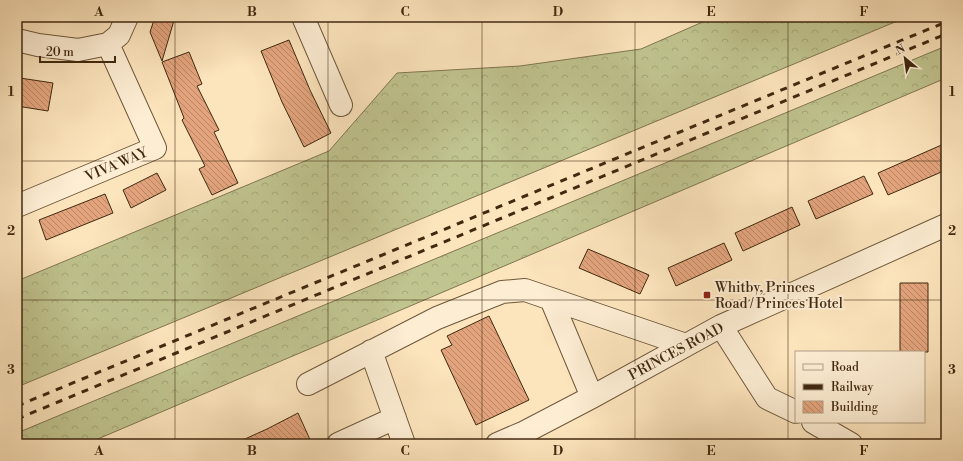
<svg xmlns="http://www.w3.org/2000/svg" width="963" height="461" viewBox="0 0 963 461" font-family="'Libre Bodoni',serif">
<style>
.forest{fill:url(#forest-crowns);stroke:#807650}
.building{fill:url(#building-back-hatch);stroke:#402910}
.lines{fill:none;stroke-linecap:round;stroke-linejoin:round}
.minor-casing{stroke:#6f583b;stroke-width:24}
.minor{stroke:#fdedd3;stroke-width:22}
.rail{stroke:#402910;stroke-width:3;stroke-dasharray:7 7;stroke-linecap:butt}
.grid{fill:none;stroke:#402910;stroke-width:1;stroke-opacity:0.55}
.poi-dot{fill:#8f2418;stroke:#fdedd3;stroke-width:1.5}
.labels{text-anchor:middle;stroke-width:4;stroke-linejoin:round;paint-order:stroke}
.street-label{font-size:14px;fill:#402910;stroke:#fdedd3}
.poi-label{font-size:14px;fill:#402910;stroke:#fdedd3;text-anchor:start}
.neatline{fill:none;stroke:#402910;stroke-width:1.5}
.grid-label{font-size:13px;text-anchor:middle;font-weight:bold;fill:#402910}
</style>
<defs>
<pattern id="forest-crowns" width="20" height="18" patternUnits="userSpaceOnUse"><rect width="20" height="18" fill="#c0c48f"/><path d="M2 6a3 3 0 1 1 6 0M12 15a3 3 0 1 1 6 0" fill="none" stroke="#a6a87a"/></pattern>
<pattern id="building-back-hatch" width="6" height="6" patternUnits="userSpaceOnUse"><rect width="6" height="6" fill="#e3a47d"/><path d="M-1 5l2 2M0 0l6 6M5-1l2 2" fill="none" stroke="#b98665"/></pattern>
</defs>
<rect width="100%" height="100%" fill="#fce4bc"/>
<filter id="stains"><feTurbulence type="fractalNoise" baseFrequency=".005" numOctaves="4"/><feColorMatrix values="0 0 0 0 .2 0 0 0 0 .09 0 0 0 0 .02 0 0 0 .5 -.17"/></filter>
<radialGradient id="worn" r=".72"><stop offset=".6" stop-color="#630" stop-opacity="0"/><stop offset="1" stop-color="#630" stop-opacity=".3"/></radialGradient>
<path class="forest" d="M 714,17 L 907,17 L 17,387 L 17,281 L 329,151 L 397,73 L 520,66 L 641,49 Z
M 946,46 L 946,78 L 86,444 L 17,444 L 17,433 Z"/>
<path class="building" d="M 155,17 L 175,17 L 162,61 L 150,32 Z
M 289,40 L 310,90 L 331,133 L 304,147 L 282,102 L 261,51 Z
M 189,52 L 202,84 L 197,86 L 219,130 L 214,132 L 238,183 L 212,195 L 199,169 L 205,166 L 182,120 L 184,118 L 162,62 Z
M 20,78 L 53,83 L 48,111 L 17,106 Z
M 946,143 L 946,170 L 888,195 L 878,173 Z
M 157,173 L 166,190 L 131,208 L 123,190 Z
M 864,176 L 873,194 L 816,219 L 808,201 Z
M 105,194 L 113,213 L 46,240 L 39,220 Z
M 792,207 L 800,225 L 743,251 L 735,233 Z
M 724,243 L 732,260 L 676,286 L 668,268 Z
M 588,249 L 649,275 L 640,294 L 579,268 Z
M 900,283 L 928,283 L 928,352 L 900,352 Z
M 489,316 L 529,400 L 476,425 L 441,350 L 452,345 L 447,336 Z
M 298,413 L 312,444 L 234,444 L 267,429 Z"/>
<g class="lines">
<defs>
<path id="minor" d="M 303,17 L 341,105
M 17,40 L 38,45 L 78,50 L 108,44 L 119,35 L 127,17
M 17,206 L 155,148 L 108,44
M 551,299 L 592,397
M 721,326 L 767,398 L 796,412
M 371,351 L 404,444
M 308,384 L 437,318 L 502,292 L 525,290 L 686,345
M 813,422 L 851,444
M 338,444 L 395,418
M 497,444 L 525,432 L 592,397 L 721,326 L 946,225"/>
</defs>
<use href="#minor" class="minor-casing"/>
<use href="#minor" class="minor"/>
<path class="rail" d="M 17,406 L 946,22
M 17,419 L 946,34"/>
</g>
<path class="grid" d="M 175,17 L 175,444M 328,17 L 328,444M 482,17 L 482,444M 635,17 L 635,444M 788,17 L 788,444M 17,161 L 946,161M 17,300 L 946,300"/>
<rect class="poi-dot" x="703" y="291" width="8" height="8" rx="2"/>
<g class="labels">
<g class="street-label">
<text transform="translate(116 164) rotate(-23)" y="5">VIVA WAY</text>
<text transform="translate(676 351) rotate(-28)" y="5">PRINCES ROAD</text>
</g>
<g class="poi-label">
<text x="715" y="292">Whitby, Princes<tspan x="715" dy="16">Road / Princes Hotel</tspan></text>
</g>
</g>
<rect width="963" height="461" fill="none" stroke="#fce4bc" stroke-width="44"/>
<rect x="795" y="351" width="130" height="72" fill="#fdedd3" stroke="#b19f85"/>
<rect x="803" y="364" width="20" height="6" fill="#fdedd3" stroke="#b19f85"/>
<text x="831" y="371" font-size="12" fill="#402910">Road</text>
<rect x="803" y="384" width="20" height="6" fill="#402910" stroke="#b19f85"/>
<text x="831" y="391" font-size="12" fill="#402910">Railway</text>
<rect x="803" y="401" width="20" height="12" fill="url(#building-back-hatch)" stroke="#b19f85"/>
<text x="831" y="411" font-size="12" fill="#402910">Building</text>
<g transform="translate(905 58) rotate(331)" stroke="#fdedd3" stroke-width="3" paint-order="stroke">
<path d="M0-3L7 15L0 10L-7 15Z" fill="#402910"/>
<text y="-6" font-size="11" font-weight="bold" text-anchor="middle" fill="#402910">N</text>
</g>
<path d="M40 56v6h75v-6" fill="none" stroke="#402910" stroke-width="2"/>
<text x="46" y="56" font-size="12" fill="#402910" stroke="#fdedd3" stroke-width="3" paint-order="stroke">20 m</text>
<rect x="22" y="22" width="919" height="417" class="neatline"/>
<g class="grid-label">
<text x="99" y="16">A</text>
<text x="252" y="16">B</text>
<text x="405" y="16">C</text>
<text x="558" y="16">D</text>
<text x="711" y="16">E</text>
<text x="864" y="16">F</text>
<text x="11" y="96">1</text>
<text x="952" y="96">1</text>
<text x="11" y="235">2</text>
<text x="952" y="235">2</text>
<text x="11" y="374">3</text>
<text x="952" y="374">3</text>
<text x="99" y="455">A</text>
<text x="252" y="455">B</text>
<text x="405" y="455">C</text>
<text x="558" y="455">D</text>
<text x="711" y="455">E</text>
<text x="864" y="455">F</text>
</g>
<rect width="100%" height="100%" filter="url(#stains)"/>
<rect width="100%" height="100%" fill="url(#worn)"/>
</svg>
